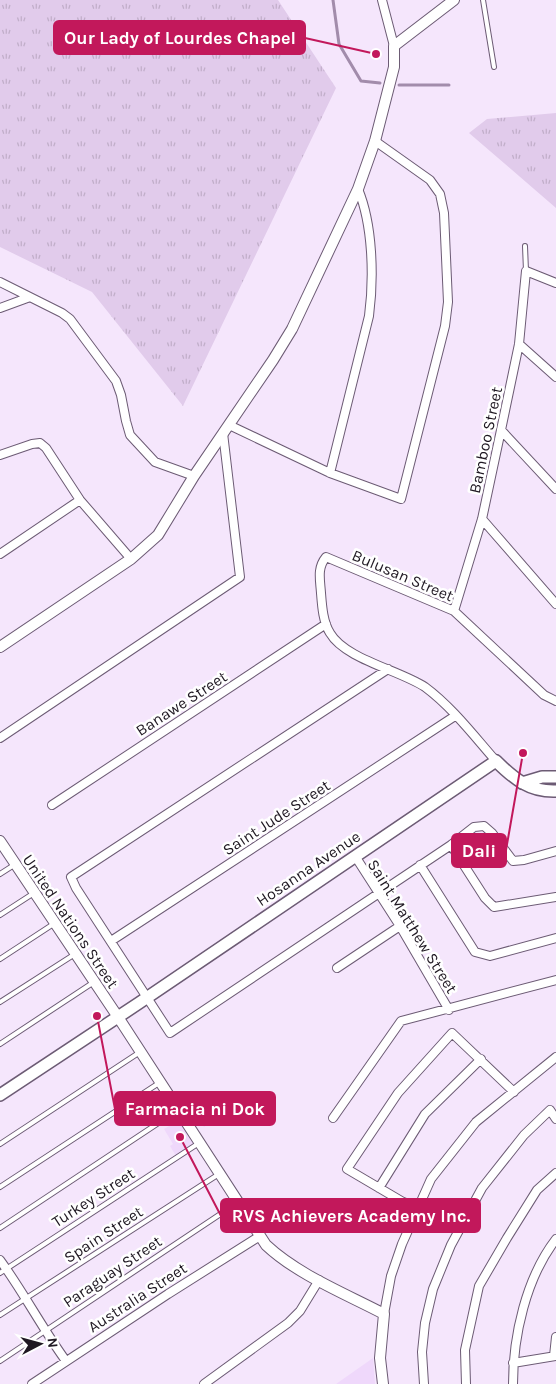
<svg xmlns="http://www.w3.org/2000/svg" width="556" height="1384" viewBox="0 0 556 1384" font-family="Karla,sans-serif">
<style>
.built{fill:#efd8fb}
.grass{fill:url(#grass-tufts)}
.lines{fill:none;stroke-linecap:round;stroke-linejoin:round}
.stream{stroke:#a28cab;stroke-width:3}
.service-casing{stroke:#6c5b74;stroke-width:6}
.minor-casing{stroke:#6c5b74;stroke-width:10}
.tertiary-casing{stroke:#6c5b74;stroke-width:12}
.secondary-casing{stroke:#6c5b74;stroke-width:14}
.service{stroke:#fff;stroke-width:4}
.minor{stroke:#fff;stroke-width:8}
.tertiary{stroke:#fff;stroke-width:10}
.secondary{stroke:#fff;stroke-width:11}
.labels{text-anchor:middle;stroke-width:5;stroke-linejoin:round;paint-order:stroke}
.street-label{font-size:16px;fill:#1f1822;stroke:#fff}
.leader{fill:none;stroke:#c2185b;stroke-width:2}
.callout-dot{fill:#c2185b;stroke:#fff;stroke-width:2}
.callout{fill:#c2185b;stroke:#c2185b;stroke-width:2}
.callout-label{font-size:18px;text-anchor:middle;font-weight:bold;fill:#fff}
</style>
<defs>
<pattern id="grass-tufts" width="24" height="20" patternUnits="userSpaceOnUse" patternTransform="scale(1.25)"><rect width="24" height="20" fill="#e1cbeb"/><path d="M3 7l-1-3M5 7V3M7 7l1-3M15 17l-1-3M17 17v-4M19 17l1-3" fill="none" stroke="#c1aec9"/></pattern>
</defs>
<rect width="100%" height="100%" fill="#f5e6fc"/>
<path class="built" d="M 199,1099 L 209,1114 L 217,1109 L 221,1115 L 204,1127 L 189,1106 Z
M 181,1119 L 196,1144 L 176,1156 L 170,1146 L 173,1144 L 164,1129 Z
M 373,1358 L 375,1384 L 336,1384 Z"/>
<path class="grass" d="M 0,0 L 278,0 L 336,88 L 183,406 L 92,292 L 0,247 Z
M 556,113 L 556,208 L 469,133 L 487,119 Z"/>
<g class="lines">
<path class="stream" d="M 333,0 L 339,44 L 361,81 L 380,83
M 399,85 L 449,85"/>
<defs>
<path id="service" d="M 483,0 L 494,67
M 525,246 L 526,271
M 0,874 L 14,865
M 0,915 L 34,893
M 0,959 L 55,923
M 0,1002 L 75,954
M 0,1044 L 94,982
M 0,1144 L 140,1052
M 0,1187 L 159,1083
M 0,1228 L 178,1110
M 0,1273 L 199,1143
M 0,1315 L 219,1174
M 0,1361 L 237,1203"/>
<path id="minor" d="M 382,0 L 394,46
M 0,282 L 30,297
M 0,308 L 30,297 L 62,313 L 70,319 L 116,381 L 121,395 L 126,421 L 130,435 L 155,462 L 194,476
M 519,344 L 556,377
M 229,425 L 330,473 L 401,499 L 445,326 L 448,302 L 444,213 L 440,194 L 430,180 L 375,141
M 501,430 L 556,489
M 0,455 L 32,444 L 40,443 L 46,448 L 80,500 L 131,559
M 330,473 L 369,316 C 374,278 373,225 358,189
M 482,519 L 556,604
M 0,554 L 80,500
M 454,611 L 482,519 L 501,430 L 519,344 L 526,271 L 556,283
M 388,669 L 71,877 L 76,888 L 170,1033 L 451,845 L 474,827 L 484,826 L 492,833 L 513,861 L 524,860 L 556,851
M 0,738 L 240,577 L 223,433
M 496,761 C 474,736 452,707 425,687 C 399,670 345,659 330,633 C 323,622 322,606 321,593 C 320,579 317,568 326,557 L 454,611 L 544,695 L 556,701
M 52,805 L 326,624
M 451,845 L 485,898 L 494,907 L 556,897
M 355,856 L 400,926 L 449,1010
M 420,865 L 475,952 L 490,956 L 556,938
M 111,941 L 455,716
M 337,968 L 400,926
M 333,1118 L 401,1021 L 556,980
M 379,1188 L 425,1114 L 481,1059
M 418,1208 L 403,1202 L 347,1169 L 398,1093 L 452,1033 L 514,1092
M 0,1260 C 24,1293 42,1328 66,1361
M 384,1314 L 391,1276 L 402,1244 L 431,1179 L 476,1122 L 556,1057
M 554,1356 L 556,1337
M 513,1363 L 556,1356
M 32,1384 L 168,1294 L 260,1236
M 204,1384 L 288,1323 L 300,1311 L 319,1280
M 424,1384 L 422,1352 L 425,1323 L 433,1289 L 451,1245 L 482,1188 L 524,1135 L 550,1110 L 556,1119
M 466,1384 L 465,1350 L 479,1286 L 507,1238 L 537,1190 L 556,1173
M 513,1384 C 513,1336 526,1278 556,1239"/>
<path id="tertiary" d="M 0,647 L 131,559 L 158,535 L 194,476 L 273,360 L 292,329 L 358,189 L 375,141 L 394,67 L 394,46 L 454,0
M 0,841 L 118,1017 L 266,1245 C 298,1275 346,1294 384,1314 L 380,1358 L 383,1384"/>
<path id="secondary" d="M 522,783 L 542,777 L 556,777
M 0,1095 L 139,1003 L 496,761 C 514,779 530,792 556,791"/>
</defs>
<use href="#service" class="service-casing"/>
<use href="#minor" class="minor-casing"/>
<use href="#tertiary" class="tertiary-casing"/>
<use href="#secondary" class="secondary-casing"/>
<use href="#service" class="service"/>
<use href="#minor" class="minor"/>
<use href="#tertiary" class="tertiary"/>
<use href="#secondary" class="secondary"/>
</g>
<g class="labels">
<g class="street-label">
<text transform="translate(485 440) rotate(-78)" y="6">Bamboo Street</text>
<text transform="translate(403 575) rotate(23)" y="6">Bulusan Street</text>
<text transform="translate(181 703) rotate(-33)" y="6">Banawe Street</text>
<text transform="translate(276 817) rotate(-33)" y="6">Saint Jude Street</text>
<text transform="translate(308 868) rotate(-34)" y="6">Hosanna Avenue</text>
<text transform="translate(71 921) rotate(56)" y="6">United Nations Street</text>
<text transform="translate(413 926) rotate(58)" y="6">Saint Matthew Street</text>
<text transform="translate(93 1197) rotate(-33)" y="6">Turkey Street</text>
<text transform="translate(103 1234) rotate(-33)" y="6">Spain Street</text>
<text transform="translate(112 1271) rotate(-34)" y="6">Paraguay Street</text>
<text transform="translate(137 1297) rotate(-33)" y="6">Australia Street</text>
</g>
</g>
<path class="leader" d="M376 54L305 38M523 753L506 850M97 1016L115 1109M180 1137L221 1216"/>
<g class="callout-dot">
<circle cx="376" cy="54" r="5"/>
<circle cx="523" cy="753" r="5"/>
<circle cx="97" cy="1016" r="5"/>
<circle cx="180" cy="1137" r="5"/>
</g>
<g class="callout">
<rect x="54" y="21" width="251" height="33" rx="5"/>
<rect x="452" y="834" width="54" height="33" rx="5"/>
<rect x="115" y="1092" width="160" height="33" rx="5"/>
<rect x="221" y="1199" width="259" height="33" rx="5"/>
</g>
<g class="callout-label">
<text x="180" y="44">Our Lady of Lourdes Chapel</text>
<text x="479" y="857">Dali</text>
<text x="195" y="1115">Farmacia ni Dok</text>
<text x="351" y="1222">RVS Achievers Academy Inc.</text>
</g>
<g transform="translate(40 1344) rotate(84)" stroke="#ffffff" stroke-width="4" paint-order="stroke">
<path d="M0-4L9 19L0 12L-9 19Z" fill="#1f1822"/>
<text y="-8" font-size="14" font-weight="bold" text-anchor="middle" fill="#1f1822">N</text>
</g>
</svg>
